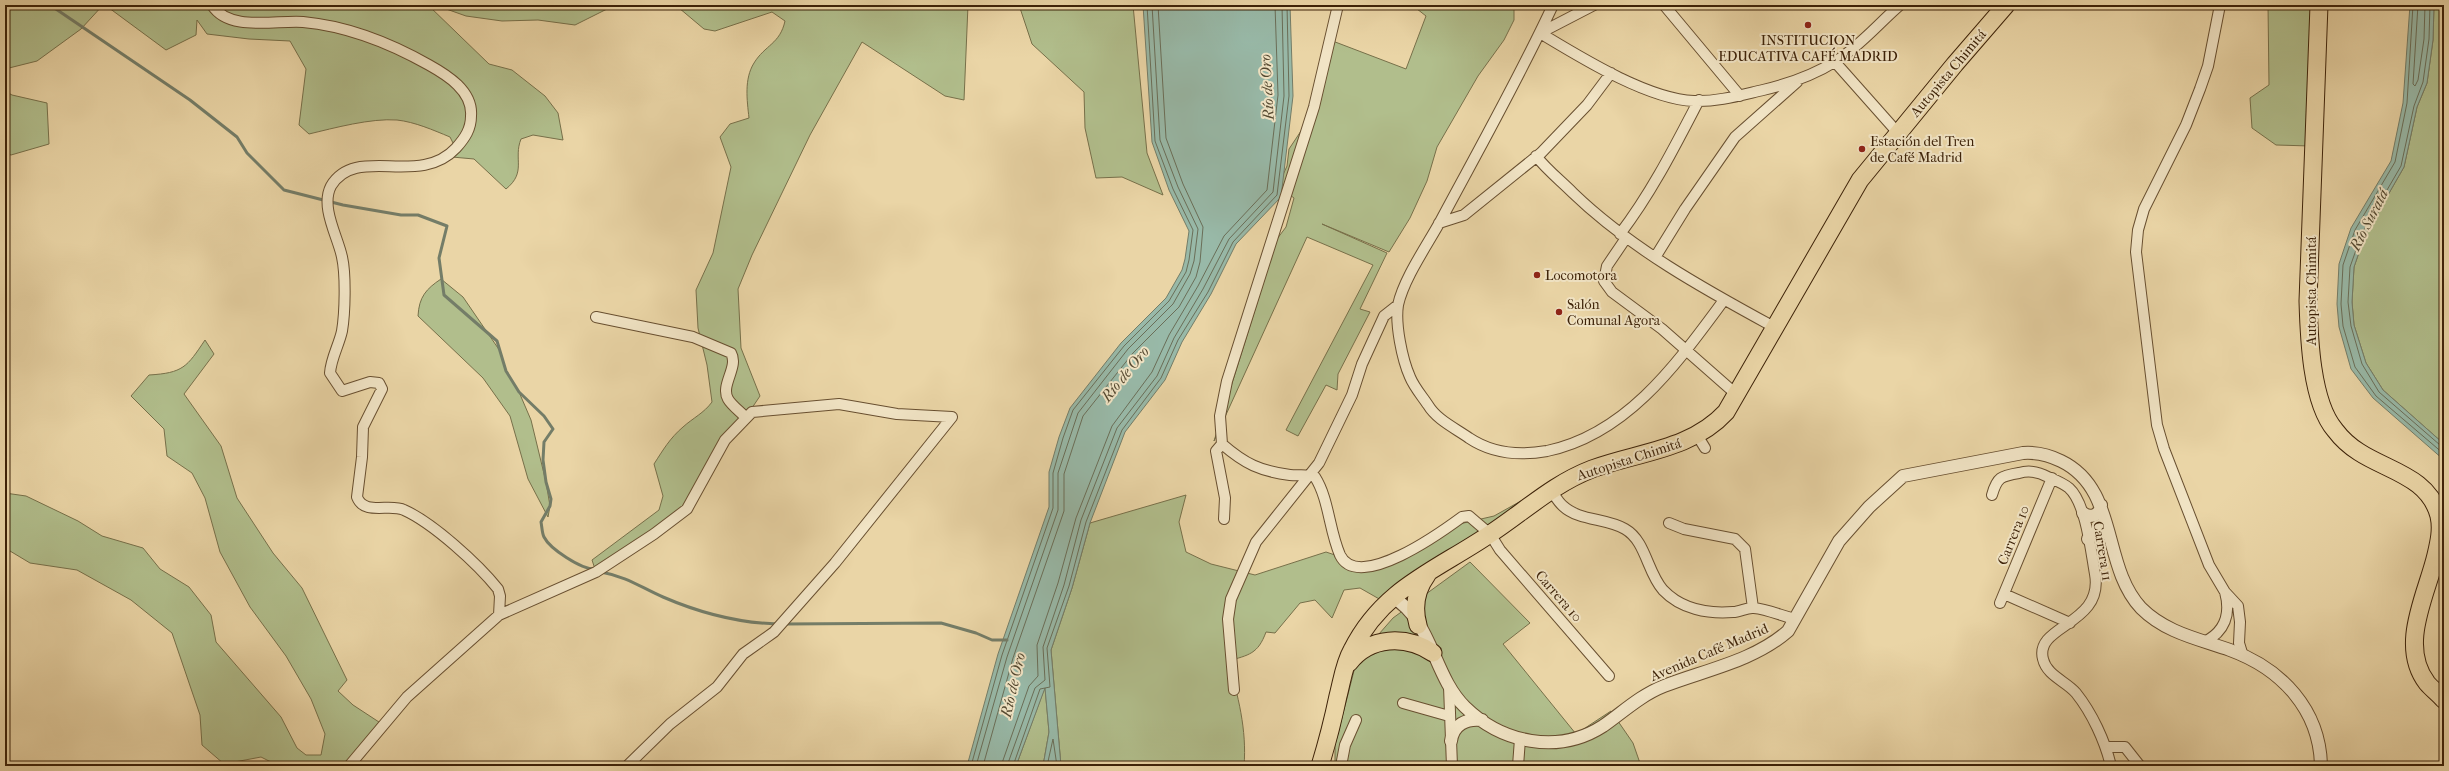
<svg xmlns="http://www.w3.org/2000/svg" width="2449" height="771" viewBox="0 0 2449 771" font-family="'IM FELL French Canon',serif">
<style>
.green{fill:#b1be8c;stroke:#77704a}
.water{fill:#98b9a8;stroke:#747d68}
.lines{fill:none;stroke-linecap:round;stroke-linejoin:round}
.shore{stroke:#6a6e58;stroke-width:1}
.stream{stroke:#747d68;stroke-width:3}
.minor-casing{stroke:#684f30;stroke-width:12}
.tertiary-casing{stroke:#684f30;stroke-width:14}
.trunk-casing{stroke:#3d2208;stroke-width:19}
.minor{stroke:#f1e4c5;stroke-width:10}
.tertiary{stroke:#f1e4c5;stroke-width:12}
.trunk{stroke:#ead5a6;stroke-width:17}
.poi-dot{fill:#8f2418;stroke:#f1e4c5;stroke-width:1.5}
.labels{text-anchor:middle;stroke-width:4;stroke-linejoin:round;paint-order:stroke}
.poi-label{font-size:14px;fill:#3d2208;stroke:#f1e4c5;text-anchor:start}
.street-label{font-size:14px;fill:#3d2208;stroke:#f1e4c5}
.water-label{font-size:15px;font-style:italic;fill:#544830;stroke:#f1e4c5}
</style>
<rect width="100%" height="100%" fill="#ead5a6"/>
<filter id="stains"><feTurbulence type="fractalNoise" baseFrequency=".005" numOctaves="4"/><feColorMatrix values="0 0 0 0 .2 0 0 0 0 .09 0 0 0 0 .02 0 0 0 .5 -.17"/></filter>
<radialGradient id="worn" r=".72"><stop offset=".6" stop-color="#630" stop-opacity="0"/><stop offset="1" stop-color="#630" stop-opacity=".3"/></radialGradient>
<path class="green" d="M 5,5 L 103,5 L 81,29 L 37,61 L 5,69 Z
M 105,5 L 428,5 L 489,64 L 512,70 L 545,96 L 558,113 L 563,140 L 533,135 L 521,139 C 513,159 527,172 506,189 L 474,159 L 452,157 L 455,147 L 450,137 C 433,130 415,122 397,120 C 371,118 334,128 309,134 L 299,125 L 306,69 L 290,41 L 249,39 L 207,34 L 197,20 L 196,35 L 166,50 Z
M 435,5 L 615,5 L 575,25 L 538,20 L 502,21 L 466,16 Z
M 661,5 L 968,5 L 964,100 L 945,96 L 862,42 L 810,135 L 752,255 L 738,289 L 741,348 L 760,396 L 686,506 L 653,531 L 595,569 L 592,560 L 659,510 L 663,496 L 654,464 C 663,450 670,438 683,427 C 693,418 704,413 712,402 L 707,365 L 698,328 L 696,290 L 713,253 L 731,167 L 720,137 L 730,124 L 749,118 C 747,100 744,79 754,63 C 765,45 780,44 785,21 L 772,12 L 715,31 L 704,29 L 679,8 Z
M 1019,5 L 1133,5 L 1147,153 L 1163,195 L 1122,177 L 1096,178 L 1085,128 L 1084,92 L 1032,44 Z
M 1412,5 L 1514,5 L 1514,20 L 1504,40 L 1478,76 L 1437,147 L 1427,181 L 1410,218 L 1389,252 L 1322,224 L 1387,253 L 1360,309 L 1370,312 L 1338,374 L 1337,390 L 1326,385 L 1298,436 L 1286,430 L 1373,265 L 1307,237 L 1214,441 L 1277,239 L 1286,227 L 1294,198 L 1278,186 L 1287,166 L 1289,149 L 1315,110 L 1330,40 L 1406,69 L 1426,16 Z
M 2268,5 L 2314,5 L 2310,146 L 2276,145 L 2252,128 L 2250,98 L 2269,85 Z
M 2434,5 L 2444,5 L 2444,444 L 2383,390 L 2366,363 L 2354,325 L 2352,302 L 2354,267 L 2365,235 L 2404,167 L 2417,107 L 2427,83 L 2433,40 Z
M 5,91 L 12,95 L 47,103 L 49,144 L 11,155 L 5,153 Z
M 441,279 L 463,297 L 500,351 L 506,371 L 519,392 L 531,420 L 546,482 L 550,506 L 548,517 L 528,479 L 510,416 L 483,378 L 418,316 C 419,297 426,289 441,279 Z
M 205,340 L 214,354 L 184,394 L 221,446 L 237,498 L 273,553 L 302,588 L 347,680 L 338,691 L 353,705 L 382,724 L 346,766 L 279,766 L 261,757 L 224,764 L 202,745 L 200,715 L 172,633 L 131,600 L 77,570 L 30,563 L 5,548 L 5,493 L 26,496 L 78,521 L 102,536 L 143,548 L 160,569 L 189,587 L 211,615 L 216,642 L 281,717 L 297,748 L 306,755 L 321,755 L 325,734 L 311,699 L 286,656 L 250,607 L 220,552 L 205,498 L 192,473 L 167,456 L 164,429 L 131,396 L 149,375 C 183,373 187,367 205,340 Z
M 1546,487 L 1381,600 L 1360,588 L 1344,590 L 1332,618 L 1315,600 L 1300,603 L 1275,633 L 1266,632 C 1258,654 1249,655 1228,661 C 1238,695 1247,730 1244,766 L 1061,766 L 1051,650 L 1072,588 L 1090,523 L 1186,495 L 1179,522 L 1186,552 L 1211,564 L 1255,575 L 1326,552 L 1338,556 L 1362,572 L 1455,525 L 1494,516 Z
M 1470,562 L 1530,623 L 1503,644 L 1576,734 L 1611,711 L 1633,743 L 1641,766 L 1335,766 L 1335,745 L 1357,659 L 1393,618 Z
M 1045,687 L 1049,732 L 1043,766 L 1016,766 Z"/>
<path class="water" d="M 1143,5 L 1290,5 L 1293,96 L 1281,197 L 1236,244 L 1211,294 L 1182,342 L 1165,380 L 1125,432 L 1090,523 L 1072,588 L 1051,650 L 1061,766 L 1043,766 L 1049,732 L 1045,688 L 1016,766 L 967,766 L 998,654 L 1049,507 L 1049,472 L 1059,437 L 1070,408 L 1121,343 L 1166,298 L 1182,270 L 1185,259 L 1189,231 L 1169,190 L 1152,142 Z
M 2410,5 L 2434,5 L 2433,40 L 2427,83 L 2417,107 L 2404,167 L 2365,235 L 2354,267 L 2352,302 L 2354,325 L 2366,363 L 2383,390 L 2444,444 L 2444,460 L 2373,398 L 2351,369 L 2339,327 L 2337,304 L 2339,264 L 2351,228 L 2391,161 L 2403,103 Z"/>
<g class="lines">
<path class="shore" d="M 2413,5 L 2407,103 L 2395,162 L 2355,230 L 2343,265 L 2341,304 L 2343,326 L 2355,367 L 2376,396 L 2444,454
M 2418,5 L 2413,84 L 2415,86 L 2418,80 L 2424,39 L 2425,5
M 2430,5 L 2429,39 L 2423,82 L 2414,106 L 2401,166 L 2362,233 L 2350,267 L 2348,302 L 2351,326 L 2362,364 L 2379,392 L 2440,445 L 2444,446
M 971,766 L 1002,655 L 1053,508 L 1053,473 L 1063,438 L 1073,410 L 1124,346 L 1169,301 L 1186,272 L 1189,260 L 1193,230 L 1173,189 L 1155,141 L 1147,5
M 976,766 L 1007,657 L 1058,510 L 1058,473 L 1078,413 L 1128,349 L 1173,304 L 1190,274 L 1194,261 L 1198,229 L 1178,187 L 1160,140 L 1152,5
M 983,766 L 1013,658 L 1064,511 L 1064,474 L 1083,416 L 1133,353 L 1179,307 L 1196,277 L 1200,262 L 1203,227 L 1183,184 L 1166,138 L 1158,5
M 1001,766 L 1029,686 L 1038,676 L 1037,645 L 1058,583 L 1076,518 L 1112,426 L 1152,372 L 1169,335 L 1198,286 L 1224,236 L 1267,190 L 1278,95 L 1275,5
M 1007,766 L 1035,688 L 1045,680 L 1043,647 L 1064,585 L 1081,520 L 1117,428 L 1157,376 L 1174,338 L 1203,289 L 1229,239 L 1273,192 L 1284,96 L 1282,5
M 1013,766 L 1040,689 L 1050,687 L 1047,648 L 1069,586 L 1086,522 L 1122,430 L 1161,378 L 1178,340 L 1208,292 L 1233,242 L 1277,195 L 1289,96 L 1287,5
M 1047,766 L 1053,739 L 1057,766"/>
<path class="stream" d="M 50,5 L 190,100 L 237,137 L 247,153 L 284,190 L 343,205 L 401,215 L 418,215 L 447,226 L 439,258 L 444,295 L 497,341 L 506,371 L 519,392 L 544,416 L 553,429 L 544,442 L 543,460 L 546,482 L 551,499 L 550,506 L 541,522 C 542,527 542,533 544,537 C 550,549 581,569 594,569
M 601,572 C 628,577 640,587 663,597 C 700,613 738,623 778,624
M 784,624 L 941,623 L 976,633 L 992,640 L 1007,640"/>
<defs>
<path id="minor" d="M 212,5 C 229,32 275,20 303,22 C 347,26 390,43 429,65 C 447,75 473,91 471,116 C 471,129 465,138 456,148 C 419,188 356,144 331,186 C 320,207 338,237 342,257 C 346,275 345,313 342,331 C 339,345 331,358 330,373 L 342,391 L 370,382 L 379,383 L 382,389 L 363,427 L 362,457 L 357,497 C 364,516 390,503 404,510 C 433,523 478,564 498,589 L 500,596 L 499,615
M 1553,5 C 1519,78 1479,149 1441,220 C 1428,244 1404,278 1398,305 C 1395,324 1402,359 1410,377 C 1414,387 1422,396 1428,405 C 1437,420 1455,428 1469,438 C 1493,454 1519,456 1547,451 C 1628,434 1678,362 1724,300
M 1664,5 L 1740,96
M 2220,5 L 2208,66 L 2200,89 L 2186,125 L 2144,209 L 2138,230 L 2136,252 L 2157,425 L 2164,449 L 2209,565 L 2225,592 L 2238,606 L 2240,622 L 2239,643 L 2243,656
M 1540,33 C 1580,57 1647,99 1694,101 C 1717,102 1741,95 1763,90 C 1788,84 1814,75 1836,61 C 1860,46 1879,23 1900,5
M 1540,33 L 1594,5
M 1835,62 L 1898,133
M 1536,156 C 1547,170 1560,180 1573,193 C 1630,248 1704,289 1774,327
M 1439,223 L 1464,215 L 1541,153 L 1587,105 L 1611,73
M 1620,234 C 1652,192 1675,146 1699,100
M 1626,238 L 1607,266 L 1604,281 L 1612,292 L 1662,329 L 1737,395
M 1656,256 L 1685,209 L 1735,137 L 1797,82
M 596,317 L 693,337 L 731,353 C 739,367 720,385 728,399 C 732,406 741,412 746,418
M 1697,435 L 1705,448
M 1222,444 C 1245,464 1260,471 1290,475 C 1299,476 1307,474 1315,477 C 1329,499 1329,530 1340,555 C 1358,593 1443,531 1462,517 L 1469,516 L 1490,534 L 1500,550 L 1609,676
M 1550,489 C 1554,494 1558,502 1563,506 C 1579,521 1606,518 1625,529 C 1646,541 1647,572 1663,590 C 1681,609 1708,614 1733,612 C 1740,612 1747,607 1754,608 C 1767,609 1782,616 1795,619
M 1992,495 C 1997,477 2001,476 2019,473 C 2029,470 2039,472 2048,477 C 2055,480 2063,483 2069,488 C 2086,503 2091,552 2095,574 C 2104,625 2034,625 2043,659 C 2047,676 2066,681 2076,693 C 2092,713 2105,741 2111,766
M 1224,519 L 1225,498 L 1216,451 L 1222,444 L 1220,416 L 1227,381 L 1314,107 L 1338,5
M 1669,523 L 1684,529 L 1735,539 L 1745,549 L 1753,608
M 2004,594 L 2070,623
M 2000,603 L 2052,478
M 2204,642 C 2225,632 2231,614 2225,592
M 1449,686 L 1452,766
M 1234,690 L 1228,619 L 1231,599 L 1256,542 L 1319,463 L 1352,395 L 1362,364 L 1384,316 L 1398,305
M 1403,703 L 1449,716
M 2106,747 L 2125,747 L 2140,766
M 349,766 L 407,697 L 499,615 L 596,572 L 654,534 L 687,509 L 725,440 L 752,412 L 839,404 L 897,414 L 952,417
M 627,766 L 670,724 L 717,687 L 743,654 L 774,632 L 835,563 L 952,417
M 1341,766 L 1345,745 L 1356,720
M 1518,766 L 1520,739"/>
<path id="tertiary" d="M 2083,513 C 2091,519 2100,515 2101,505
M 2088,539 L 2097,531 L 2103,531 L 2109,535
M 1392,597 C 1432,619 1433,676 1465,707 C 1502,743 1558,755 1603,726 C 1623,712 1641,695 1664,686 C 1705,670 1754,661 1788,631 L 1839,541 L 1869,507 L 1903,476 L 2023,453 C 2037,452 2049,455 2061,461 C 2119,489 2101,565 2141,608 C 2166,633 2199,639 2230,650 C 2282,669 2320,710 2321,766
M 1451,741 C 1453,725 1466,718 1482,720"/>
<path id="trunk" d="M 2319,5 L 2308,301 C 2309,336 2311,402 2335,430 C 2341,438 2351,447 2359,452 C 2388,471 2429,477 2439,516 C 2442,529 2439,542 2436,555 C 2427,594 2398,645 2427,683 C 2432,689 2439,694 2444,700
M 1418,625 C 1413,607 1416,590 1427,575
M 1349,663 C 1370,636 1406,635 1433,653
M 1320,766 C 1327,743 1333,720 1338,696 C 1342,681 1344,664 1352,650 C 1383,588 1437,570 1490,534 C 1525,511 1553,484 1592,469 C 1638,452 1691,450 1726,412 L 1860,180 L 1955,64 L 2006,5"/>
</defs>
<use href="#minor" class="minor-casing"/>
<use href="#tertiary" class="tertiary-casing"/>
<use href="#trunk" class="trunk-casing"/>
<use href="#minor" class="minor"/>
<use href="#tertiary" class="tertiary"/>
<use href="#trunk" class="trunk"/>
</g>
<g class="poi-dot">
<circle cx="1808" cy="25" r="4"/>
<circle cx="1862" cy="149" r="4"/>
<circle cx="1537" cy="275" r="4"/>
<circle cx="1559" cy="312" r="4"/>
</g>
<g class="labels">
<g class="poi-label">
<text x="1808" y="45" text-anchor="middle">INSTITUCION<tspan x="1808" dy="16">EDUCATIVA CAFÉ MADRID</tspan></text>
<text x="1870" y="146">Estación del Tren<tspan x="1870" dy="16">de Café Madrid</tspan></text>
<text x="1545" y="280">Locomotora</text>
<text x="1567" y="309">Salón<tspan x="1567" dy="16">Comunal Agora</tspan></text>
</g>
<g class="street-label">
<text transform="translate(1948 73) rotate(-50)" y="5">Autopista Chimitá</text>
<text transform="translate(2311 291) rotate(-90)" y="5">Autopista Chimitá</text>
<text transform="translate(1629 459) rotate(-18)" y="5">Autopista Chimitá</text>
<text transform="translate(2013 535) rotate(-68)" y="5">Carrera 10</text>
<text transform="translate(2103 551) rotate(81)" y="5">Carrera 11</text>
<text transform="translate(1559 596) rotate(49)" y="5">Carrera 10</text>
<text transform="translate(1709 652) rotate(-23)" y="5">Avenida Café Madrid</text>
</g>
<g class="water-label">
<text transform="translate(1267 87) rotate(-93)" y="5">Río de Oro</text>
<text transform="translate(2369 220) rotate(-63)" y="5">Río Suratá</text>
<text transform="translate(1125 374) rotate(-51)" y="5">Río de Oro</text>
<text transform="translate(1013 685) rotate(-77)" y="5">Río de Oro</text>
</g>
</g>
<rect width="2449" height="771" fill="none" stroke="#ead5a6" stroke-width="20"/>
<rect x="6" y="6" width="2437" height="759" fill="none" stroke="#3d2208" stroke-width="2"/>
<rect x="10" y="10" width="2429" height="751" fill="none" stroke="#3d2208"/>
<rect width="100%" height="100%" filter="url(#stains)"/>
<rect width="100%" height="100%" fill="url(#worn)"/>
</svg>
